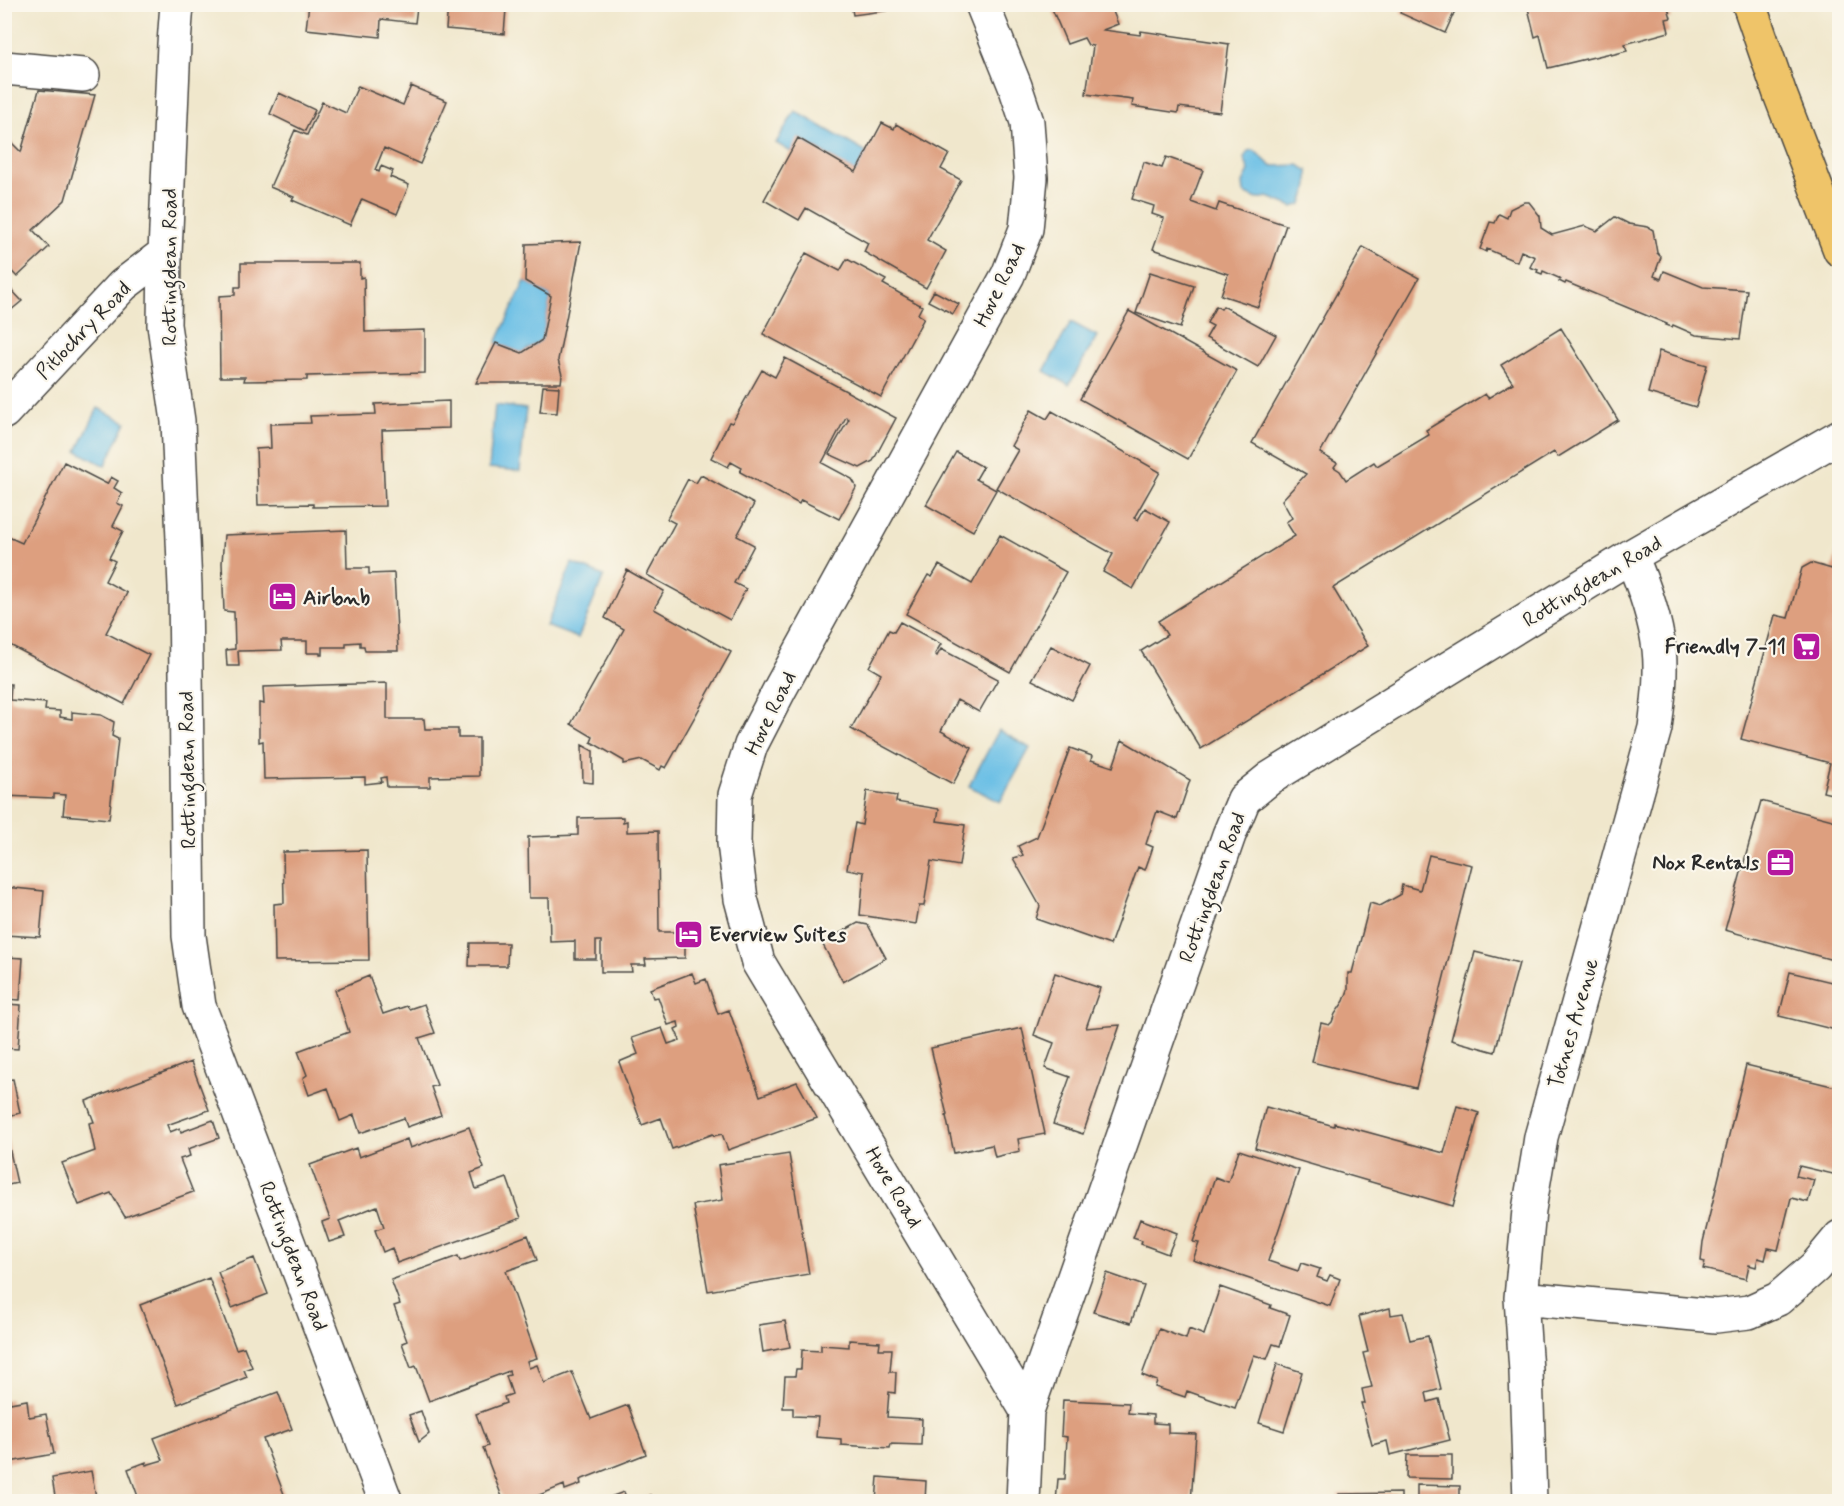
<svg xmlns="http://www.w3.org/2000/svg" width="1844" height="1506" viewBox="0 0 1844 1506" font-family="Mynerve,sans-serif">
<style>
.water{fill:#68bee5;stroke:#4a7488;stroke-width:1.5}
.building{fill:#dd9f7f}
.lines{fill:none;stroke-linecap:round;stroke-linejoin:round}
.minor-casing{stroke:#494743;stroke-width:36}
.major-casing{stroke:#494743;stroke-width:36}
.minor{stroke:#fff;stroke-width:33}
.major{stroke:#efc469;stroke-width:33}
.labels{text-anchor:middle;stroke-width:4.5;stroke-linejoin:round;paint-order:stroke}
.street-label{font-size:21px;fill:#2b2b2b;stroke:#fbf7ec}
.poi-label{font-size:21px;font-weight:bold;fill:#2b2b2b;stroke:#fbf7ec;text-anchor:start}
</style>
<rect width="100%" height="100%" fill="#fbf7ec"/>
<filter id="ink" filterUnits="userSpaceOnUse"><feTurbulence type="fractalNoise" baseFrequency=".0167" numOctaves="2"/><feDisplacementMap in="SourceGraphic" scale="12" xChannelSelector="R" yChannelSelector="G"/><feConvolveMatrix kernelMatrix="1 2 1 2 8 2 1 2 1" color-interpolation-filters="sRGB"/></filter>
<filter id="wash" filterUnits="userSpaceOnUse"><feTurbulence type="fractalNoise" baseFrequency=".008" numOctaves="4" result="noise"/><feDisplacementMap in="SourceGraphic" scale="24" xChannelSelector="R" yChannelSelector="G"/><feGaussianBlur stdDeviation="1.35" result="paint"/><feColorMatrix in="noise" values="0 0 0 0 0 0 0 0 0 0 0 0 0 0 0 0 0 1.4 0 .05"/><feComposite in="paint" operator="in"/></filter>
<g filter="url(#wash)">
<rect width="100%" height="100%" fill="#f0e7cc"/>
<path class="water" d="M 795,111 L 867,153 L 856,172 L 799,138 L 791,152 L 776,143 Z
M 1254,150 L 1271,166 L 1299,165 L 1308,171 L 1308,186 L 1302,204 L 1293,207 L 1268,197 L 1257,199 L 1244,193 L 1243,183 L 1249,171 L 1244,158 L 1248,151 Z
M 525,281 L 551,296 L 542,340 L 522,353 L 496,343 Z
M 1071,322 L 1097,336 L 1069,385 L 1044,371 Z
M 495,405 L 526,409 L 520,471 L 489,468 Z
M 98,408 L 126,422 L 105,466 L 77,451 Z
M 572,563 L 604,576 L 578,638 L 546,626 Z
M 999,730 L 1030,748 L 1000,802 L 969,786 Z"/>
<g id="blocks">
<path class="building" d="M 309,4 L 426,4 L 426,8 L 417,7 L 415,23 L 381,19 L 380,37 L 306,29 Z
M 448,4 L 506,9 L 504,34 L 446,29 Z
M 851,4 L 913,4 L 913,7 L 853,15 Z
M 1050,4 L 1110,4 L 1118,24 L 1103,30 L 1140,35 L 1141,31 L 1229,44 L 1220,112 L 1179,107 L 1178,113 L 1132,106 L 1133,100 L 1086,94 L 1093,46 L 1088,45 L 1084,38 L 1067,44 Z
M 1405,4 L 1458,4 L 1445,33 L 1400,13 Z
M 1527,4 L 1667,4 L 1671,18 L 1666,19 L 1669,32 L 1625,44 L 1627,51 L 1611,55 L 1611,53 L 1548,68 L 1540,35 L 1535,37 Z
M 358,86 L 403,105 L 411,86 L 447,101 L 420,164 L 384,148 L 375,170 L 379,172 L 381,166 L 393,171 L 390,177 L 409,185 L 397,214 L 362,199 L 350,225 L 292,200 L 294,197 L 270,187 L 295,130 L 307,135 L 322,102 L 346,113 Z
M 39,90 L 95,95 L 65,200 L 33,230 L 49,247 L 17,277 L 4,263 L 4,135 L 21,152 Z
M 279,93 L 315,110 L 305,131 L 270,114 Z
M 882,123 L 894,129 L 896,124 L 949,154 L 941,169 L 961,180 L 927,240 L 946,251 L 926,288 L 864,252 L 868,243 L 806,208 L 799,220 L 764,200 L 798,138 L 856,172 Z
M 1166,157 L 1203,170 L 1191,202 L 1216,211 L 1219,203 L 1286,225 L 1258,307 L 1221,295 L 1228,274 L 1153,249 L 1164,218 L 1152,214 L 1154,206 L 1132,199 L 1144,162 L 1162,168 Z
M 1524,202 L 1529,202 L 1540,216 L 1541,228 L 1552,235 L 1585,226 L 1597,231 L 1615,217 L 1629,224 L 1648,227 L 1653,230 L 1657,253 L 1661,257 L 1654,276 L 1661,279 L 1664,271 L 1703,287 L 1747,290 L 1740,339 L 1696,335 L 1673,325 L 1672,327 L 1666,325 L 1667,324 L 1566,282 L 1565,284 L 1559,281 L 1561,279 L 1543,271 L 1542,274 L 1537,272 L 1538,270 L 1530,267 L 1535,257 L 1521,251 L 1517,262 L 1487,249 L 1486,252 L 1480,249 L 1490,222 L 1495,223 L 1499,214 L 1507,218 L 1510,209 Z
M 581,242 L 558,360 L 562,375 L 561,383 L 476,383 L 496,343 L 522,353 L 542,340 L 551,296 L 525,281 L 526,244 Z
M 1363,247 L 1419,278 L 1320,453 L 1337,463 L 1334,467 L 1340,471 L 1346,480 L 1374,462 L 1377,466 L 1429,435 L 1426,430 L 1485,394 L 1488,398 L 1513,383 L 1501,365 L 1561,328 L 1618,420 L 1558,457 L 1554,452 L 1333,588 L 1368,646 L 1201,749 L 1141,651 L 1167,635 L 1158,621 L 1295,536 L 1286,522 L 1292,518 L 1282,500 L 1306,474 L 1252,443 Z
M 806,253 L 840,271 L 847,259 L 886,280 L 883,284 L 922,306 L 918,314 L 924,318 L 881,397 L 763,334 Z
M 241,263 L 360,263 L 360,278 L 364,277 L 365,332 L 425,330 L 425,373 L 307,376 L 307,380 L 244,381 L 245,377 L 220,377 L 219,296 L 235,295 L 235,287 L 241,287 Z
M 1150,272 L 1194,286 L 1180,328 L 1136,313 Z
M 4,282 L 22,301 L 4,316 Z
M 934,291 L 959,304 L 953,314 L 928,301 Z
M 1216,306 L 1221,309 L 1223,306 L 1276,335 L 1258,367 L 1206,338 L 1213,326 L 1207,323 Z
M 1129,311 L 1237,371 L 1188,459 L 1080,399 Z
M 1659,351 L 1707,365 L 1696,407 L 1648,393 Z
M 785,358 L 896,418 L 873,461 L 860,468 L 829,454 L 849,419 L 846,417 L 822,463 L 852,479 L 855,484 L 856,488 L 839,519 L 801,500 L 799,504 L 740,472 L 742,468 L 731,462 L 728,467 L 711,458 L 729,422 L 732,423 L 762,370 L 775,377 Z
M 543,386 L 559,387 L 557,413 L 540,412 Z
M 449,401 L 449,428 L 382,430 L 385,506 L 313,507 L 313,504 L 258,505 L 256,449 L 271,448 L 270,424 L 311,423 L 310,416 L 376,414 L 375,404 Z
M 1031,410 L 1047,419 L 1052,411 L 1160,472 L 1134,518 L 1138,520 L 1145,508 L 1170,522 L 1133,589 L 1103,572 L 1113,554 L 996,488 L 1018,450 L 1011,446 Z
M 956,452 L 983,467 L 976,479 L 996,490 L 973,531 L 926,505 Z
M 64,462 L 107,484 L 111,477 L 118,481 L 114,488 L 122,493 L 117,503 L 123,506 L 113,526 L 123,531 L 109,558 L 115,561 L 105,581 L 127,593 L 106,633 L 149,655 L 124,704 L 4,642 L 4,535 L 22,543 Z
M 701,475 L 754,504 L 737,536 L 754,545 L 734,583 L 746,589 L 730,620 L 647,575 L 675,523 L 667,519 L 688,479 L 696,483 Z
M 346,530 L 347,568 L 369,568 L 369,574 L 394,573 L 398,651 L 365,651 L 364,646 L 360,646 L 360,642 L 346,643 L 346,647 L 322,647 L 322,655 L 320,655 L 320,653 L 307,653 L 307,641 L 281,641 L 282,650 L 238,651 L 239,666 L 227,666 L 226,650 L 235,649 L 234,612 L 224,611 L 222,563 L 224,535 Z
M 1000,535 L 1066,572 L 1010,672 L 906,614 L 928,575 L 932,577 L 939,565 L 972,584 Z
M 1839,543 L 1840,543 L 1840,796 L 1823,792 L 1830,763 L 1741,739 L 1775,615 L 1788,618 L 1802,568 L 1811,563 L 1832,569 Z
M 627,570 L 664,591 L 654,609 L 731,652 L 666,768 L 662,766 L 660,770 L 642,760 L 624,764 L 624,761 L 591,742 L 593,737 L 571,724 L 624,629 L 605,618 Z
M 900,622 L 941,644 L 935,654 L 937,656 L 941,649 L 998,679 L 979,712 L 957,700 L 941,731 L 972,748 L 953,784 L 851,729 L 881,674 L 869,667 L 889,630 L 894,632 Z
M 1051,646 L 1090,666 L 1072,700 L 1032,680 Z
M 387,683 L 387,719 L 424,719 L 425,729 L 458,729 L 458,738 L 479,738 L 479,776 L 430,777 L 430,787 L 387,787 L 386,777 L 381,778 L 382,782 L 365,784 L 365,777 L 264,779 L 263,741 L 259,742 L 259,703 L 264,704 L 263,687 Z
M 4,684 L 11,684 L 10,700 L 46,703 L 45,710 L 60,711 L 60,717 L 72,719 L 72,712 L 101,715 L 114,722 L 112,736 L 118,739 L 109,819 L 63,815 L 65,795 L 54,794 L 54,798 L 4,796 Z
M 1122,740 L 1190,780 L 1177,819 L 1157,811 L 1146,844 L 1153,847 L 1145,870 L 1138,867 L 1110,945 L 1036,919 L 1040,906 L 1013,858 L 1023,855 L 1018,846 L 1037,837 L 1070,748 L 1092,756 L 1091,760 L 1113,767 Z
M 582,745 L 593,751 L 593,783 L 583,782 Z
M 867,791 L 897,796 L 896,802 L 939,809 L 937,821 L 965,825 L 959,866 L 931,861 L 924,906 L 919,906 L 916,924 L 860,915 L 864,872 L 847,869 L 855,823 L 862,825 Z
M 1761,801 L 1840,822 L 1840,962 L 1725,930 Z
M 623,817 L 623,822 L 627,821 L 627,832 L 658,831 L 659,932 L 685,932 L 685,958 L 645,959 L 646,965 L 631,965 L 632,972 L 601,972 L 601,941 L 596,941 L 596,959 L 575,959 L 575,941 L 550,942 L 549,898 L 529,898 L 528,837 L 578,835 L 578,818 Z
M 367,850 L 369,960 L 275,961 L 274,904 L 284,903 L 283,852 Z
M 1429,855 L 1472,865 L 1416,1088 L 1312,1062 L 1321,1023 L 1329,1025 L 1332,1022 L 1335,1014 L 1344,1001 L 1348,990 L 1348,973 L 1352,973 L 1370,903 L 1380,906 L 1400,895 L 1402,885 L 1420,890 Z
M 4,887 L 44,891 L 40,937 L 4,935 Z
M 858,923 L 868,925 L 886,958 L 843,982 L 822,943 Z
M 470,943 L 508,943 L 507,966 L 469,966 Z
M 1475,952 L 1519,963 L 1495,1052 L 1451,1040 Z
M 5,957 L 23,958 L 20,1000 L 5,999 Z
M 1790,972 L 1840,984 L 1840,1031 L 1779,1016 Z
M 692,973 L 696,983 L 706,979 L 718,1014 L 729,1010 L 760,1096 L 797,1082 L 817,1118 L 728,1150 L 722,1134 L 714,1136 L 713,1134 L 672,1149 L 661,1118 L 642,1125 L 619,1062 L 638,1054 L 632,1038 L 662,1028 L 668,1044 L 680,1040 L 675,1029 L 679,1027 L 678,1022 L 668,1025 L 658,997 L 653,998 L 650,989 Z
M 1055,973 L 1100,988 L 1086,1028 L 1120,1025 L 1083,1134 L 1053,1124 L 1070,1077 L 1045,1068 L 1054,1043 L 1034,1035 Z
M 369,976 L 383,1014 L 407,1006 L 409,1009 L 424,1004 L 435,1033 L 419,1038 L 437,1085 L 431,1087 L 441,1115 L 407,1127 L 404,1118 L 360,1133 L 354,1115 L 340,1121 L 328,1088 L 309,1095 L 303,1078 L 307,1075 L 298,1051 L 349,1032 L 335,990 Z
M 4,1004 L 21,1005 L 18,1049 L 4,1048 Z
M 1022,1028 L 1045,1134 L 1018,1139 L 1020,1151 L 995,1157 L 992,1145 L 954,1153 L 946,1116 L 947,1115 L 931,1048 Z
M 191,1062 L 209,1110 L 167,1125 L 170,1132 L 180,1128 L 181,1132 L 213,1120 L 219,1138 L 188,1149 L 190,1156 L 180,1159 L 193,1192 L 125,1217 L 111,1193 L 79,1205 L 62,1163 L 95,1151 L 89,1123 L 94,1122 L 86,1101 Z
M 1746,1065 L 1840,1088 L 1840,1172 L 1837,1175 L 1799,1166 L 1796,1176 L 1814,1180 L 1808,1202 L 1791,1198 L 1778,1250 L 1768,1248 L 1765,1260 L 1758,1258 L 1756,1267 L 1749,1265 L 1746,1279 L 1703,1269 L 1705,1262 L 1701,1261 L 1703,1242 Z
M 13,1079 L 20,1113 L 4,1117 L 4,1080 Z
M 1457,1106 L 1479,1113 L 1453,1206 L 1255,1148 L 1266,1107 L 1334,1126 L 1334,1123 L 1444,1153 Z
M 469,1127 L 484,1168 L 471,1173 L 476,1189 L 507,1178 L 521,1218 L 397,1263 L 392,1248 L 383,1252 L 375,1230 L 384,1227 L 377,1206 L 339,1221 L 345,1237 L 329,1242 L 322,1222 L 330,1219 L 310,1165 L 356,1148 L 359,1157 L 407,1139 L 410,1148 Z
M 5,1129 L 17,1183 L 4,1186 L 4,1130 Z
M 1239,1150 L 1299,1170 L 1268,1261 L 1298,1271 L 1301,1263 L 1320,1269 L 1317,1277 L 1327,1281 L 1330,1275 L 1340,1279 L 1330,1306 L 1193,1260 L 1199,1243 L 1193,1242 L 1215,1177 L 1228,1182 Z
M 789,1154 L 809,1274 L 708,1291 L 693,1205 L 723,1200 L 718,1165 Z
M 1140,1219 L 1177,1233 L 1168,1254 L 1141,1244 L 1142,1241 L 1133,1238 Z
M 528,1235 L 537,1260 L 506,1271 L 537,1358 L 527,1361 L 529,1368 L 537,1365 L 544,1383 L 572,1372 L 591,1419 L 628,1405 L 646,1454 L 580,1480 L 581,1484 L 565,1490 L 564,1485 L 522,1502 L 504,1502 L 483,1448 L 488,1446 L 476,1414 L 506,1403 L 504,1397 L 512,1394 L 506,1376 L 510,1375 L 509,1371 L 429,1401 L 416,1366 L 411,1368 L 402,1343 L 407,1341 L 394,1306 L 400,1304 L 391,1280 L 458,1256 L 460,1261 Z
M 254,1258 L 268,1294 L 232,1308 L 218,1272 Z
M 1107,1273 L 1144,1286 L 1131,1323 L 1093,1312 Z
M 209,1278 L 236,1349 L 244,1347 L 252,1367 L 244,1370 L 247,1377 L 178,1404 L 140,1305 Z
M 1220,1287 L 1271,1305 L 1270,1308 L 1290,1315 L 1280,1346 L 1273,1344 L 1267,1359 L 1254,1355 L 1235,1408 L 1187,1391 L 1185,1397 L 1155,1387 L 1157,1381 L 1142,1375 L 1159,1329 L 1186,1339 L 1189,1329 L 1204,1335 Z
M 1390,1308 L 1391,1315 L 1403,1313 L 1410,1340 L 1428,1336 L 1441,1389 L 1426,1393 L 1428,1402 L 1439,1399 L 1450,1440 L 1390,1455 L 1387,1441 L 1372,1445 L 1361,1403 L 1365,1403 L 1362,1389 L 1372,1387 L 1363,1353 L 1368,1352 L 1359,1316 Z
M 785,1321 L 790,1347 L 763,1352 L 759,1325 Z
M 849,1340 L 880,1342 L 879,1349 L 892,1349 L 890,1372 L 896,1372 L 895,1393 L 889,1392 L 887,1417 L 922,1419 L 921,1445 L 891,1444 L 890,1448 L 841,1445 L 841,1439 L 816,1437 L 818,1417 L 793,1416 L 793,1408 L 783,1408 L 785,1376 L 795,1376 L 796,1369 L 801,1369 L 802,1350 L 821,1351 L 821,1345 L 849,1347 Z
M 1277,1364 L 1302,1372 L 1284,1431 L 1259,1423 Z
M 278,1392 L 292,1429 L 263,1439 L 287,1502 L 140,1502 L 128,1469 L 146,1462 L 146,1465 L 163,1460 L 154,1438 Z
M 10,1399 L 10,1403 L 27,1400 L 29,1417 L 46,1414 L 54,1454 L 4,1463 L 4,1400 Z
M 1063,1400 L 1129,1403 L 1128,1413 L 1153,1415 L 1153,1423 L 1168,1424 L 1168,1433 L 1196,1434 L 1191,1502 L 1056,1502 L 1058,1479 L 1065,1479 L 1067,1437 L 1061,1436 Z
M 421,1411 L 429,1434 L 419,1442 L 409,1415 Z
M 1407,1455 L 1452,1455 L 1452,1479 L 1406,1478 Z
M 91,1471 L 97,1502 L 56,1502 L 52,1478 Z
M 878,1477 L 926,1481 L 925,1502 L 876,1502 Z
M 1417,1485 L 1460,1486 L 1460,1502 L 1417,1502 Z
M 624,1492 L 628,1502 L 599,1502 L 599,1501 Z
M 1401,1493 L 1401,1502 L 1339,1502 L 1339,1494 Z
M 650,1495 L 652,1502 L 633,1502 L 633,1501 Z"/>
</g>
</g>
<g filter="url(#ink)">
<use href="#blocks" fill-opacity="0" stroke="#494743" stroke-width="1.5"/>
<g class="lines">
<defs>
<path id="minor" d="M 177,4 L 174,44 L 165,253 L 164,325 L 178,421 L 185,587 L 189,936 L 199,1006 L 386,1502
M 982,4 L 1015,86 L 1027,122 L 1031,178 L 1026,229 L 1008,275 L 781,687 L 751,745 L 735,795 L 734,843 L 741,899 L 758,962 L 1027,1411
M 4,68 L 83,75
M 4,412 L 123,285 L 165,253
M 1521,1298 L 1716,1316 L 1749,1312 L 1778,1299 L 1815,1267 L 1840,1237
M 1023,1502 L 1027,1411 L 1229,835 L 1244,799 L 1270,778 L 1631,556 L 1840,436
M 1530,1502 L 1526,1371 L 1521,1298 L 1529,1210 L 1538,1157 L 1541,1137 L 1655,728 C 1658,702 1662,675 1659,649 C 1655,616 1644,586 1631,556"/>
<path id="major" d="M 1749,4 L 1780,94 L 1840,250"/>
</defs>
<use href="#minor" class="minor-casing"/>
<use href="#major" class="major-casing"/>
<use href="#minor" class="minor"/>
<use href="#major" class="major"/>
</g>
</g>
<defs>
<symbol id="hotel-square" viewBox="-11 -11 22 22"><rect x="-9" y="-9" width="18" height="18" rx="4" fill="#b5179e" stroke="#fbf7ec"/><path d="M-6-4.5h1.5V1H6V5H4.5V3h-9V5H-6ZM-4 0a1.8 1.8 0 1 1 3.6 0ZM.5 0V-2.5h3Q6-2.5 6 0Z" fill="#fff"/></symbol>
<symbol id="supermarket-square" viewBox="-11 -11 22 22"><rect x="-9" y="-9" width="18" height="18" rx="4" fill="#b5179e" stroke="#fbf7ec"/><path d="M-6-5.5h2.5l.6 2H6L4.5 2H-2.5L-4.4-4H-6ZM-1.5 3.2a1.3 1.3 0 1 0 .1 0ZM3 3.2a1.3 1.3 0 1 0 .1 0Z" fill="#fff"/></symbol>
<symbol id="office-square" viewBox="-11 -11 22 22"><rect x="-9" y="-9" width="18" height="18" rx="4" fill="#b5179e" stroke="#fbf7ec"/><path d="M-6-3h4V-5.5h4V-3h4V5H-6ZM-1-4.5V-3h2v-1.5ZM-6 0V1H6V0Z" fill="#fff"/></symbol>
</defs>
<g fill-rule="evenodd">
<use href="#hotel-square" x="266" y="580" width="33" height="33"/>
<use href="#supermarket-square" x="1790" y="630" width="33" height="33"/>
<use href="#office-square" x="1764" y="846" width="33" height="33"/>
<use href="#hotel-square" x="672" y="918" width="33" height="33"/>
</g>
<g class="labels">
<g class="street-label">
<text transform="translate(169 267) rotate(-90)" y="7">Rottingdean Road</text>
<text transform="translate(999 285) rotate(-64)" y="7">Hove Road</text>
<text transform="translate(83 330) rotate(-46)" y="7">Pitlochry Road</text>
<text transform="translate(1592 581) rotate(-31)" y="7">Rottingdean Road</text>
<text transform="translate(770 713) rotate(-64)" y="7">Hove Road</text>
<text transform="translate(187 770) rotate(-91)" y="7">Rottingdean Road</text>
<text transform="translate(1212 887) rotate(-70)" y="7">Rottingdean Road</text>
<text transform="translate(1573 1023) rotate(-74)" y="7">Totnes Avenue</text>
<text transform="translate(894 1187) rotate(59)" y="7">Hove Road</text>
<text transform="translate(294 1256) rotate(69)" y="7">Rottingdean Road</text>
</g>
<g class="poi-label">
<text x="303" y="604">Airbnb</text>
<text x="1786" y="653" text-anchor="end">Friendly 7-11</text>
<text x="1759" y="869" text-anchor="end">Nox Rentals</text>
<text x="709" y="941">Everview Suites</text>
</g>
</g>
<rect width="1844" height="1506" fill="none" stroke="#fbf7ec" stroke-width="24"/>
</svg>
